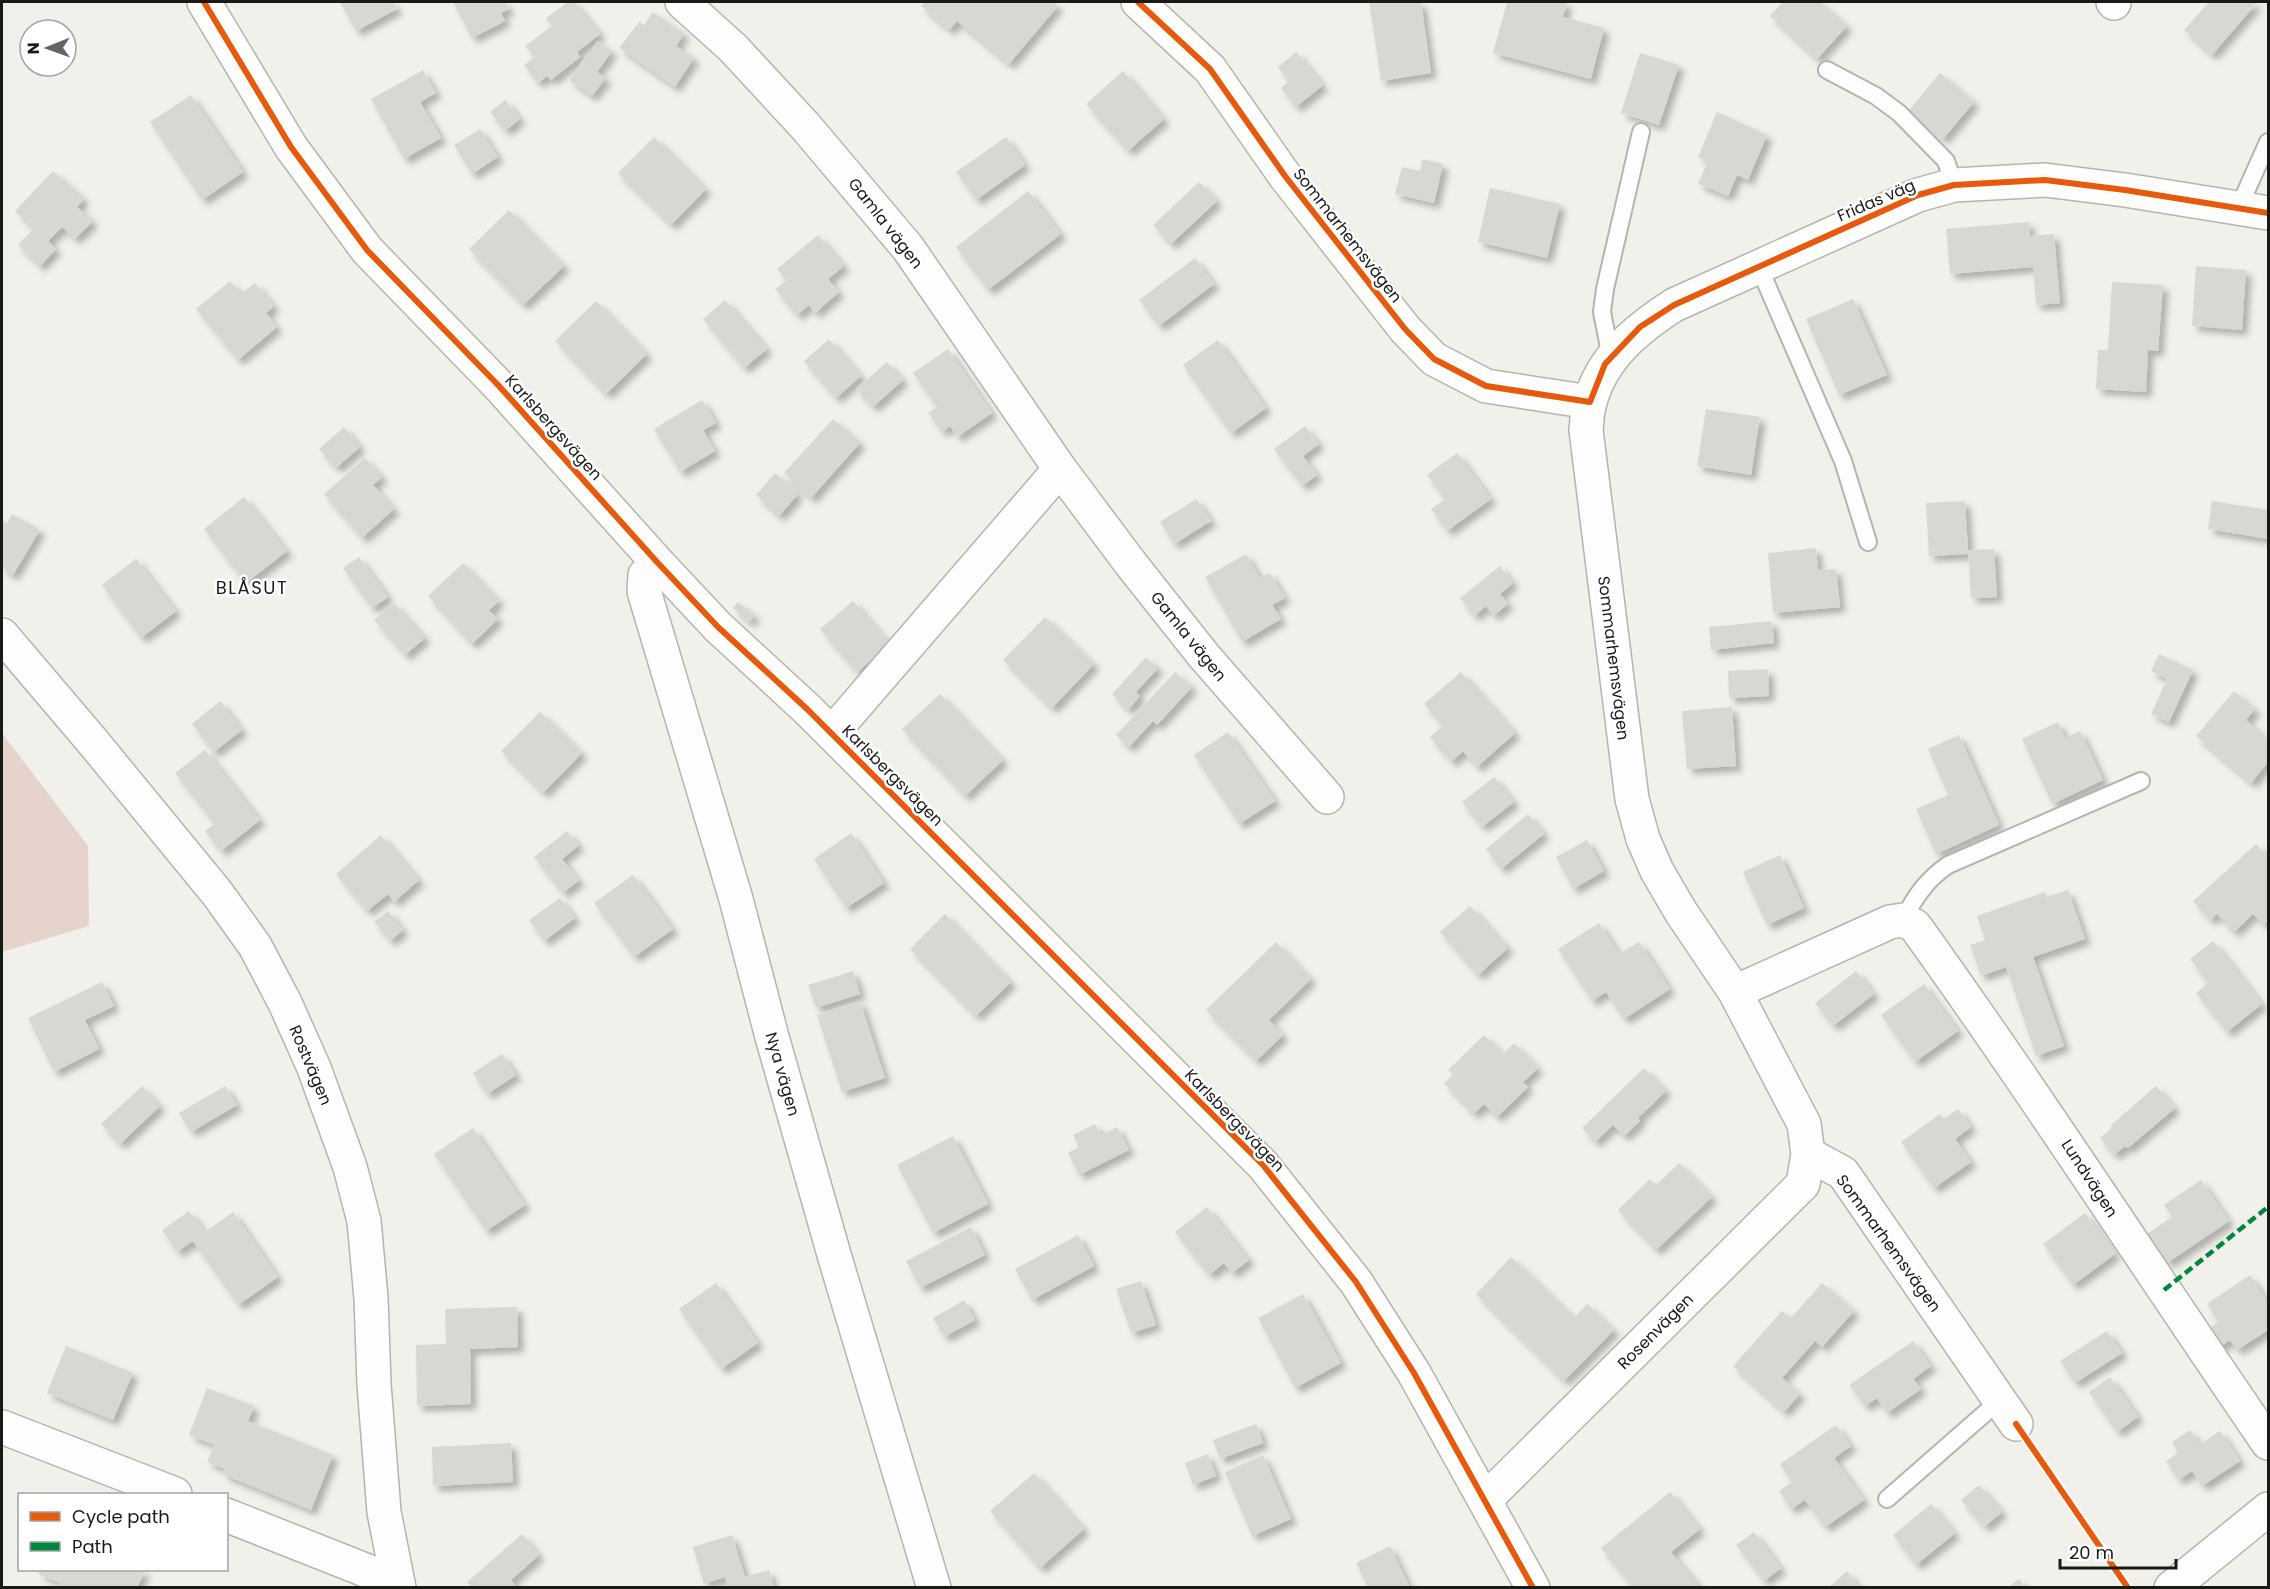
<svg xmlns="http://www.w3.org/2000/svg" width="2270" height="1589" viewBox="0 0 2270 1589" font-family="Poppins,sans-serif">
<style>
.green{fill:#e6d4cc}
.building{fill:#d7d7d4;filter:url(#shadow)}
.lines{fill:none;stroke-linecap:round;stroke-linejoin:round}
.service-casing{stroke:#b4b4b0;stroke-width:20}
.minor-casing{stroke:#b4b4b0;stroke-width:36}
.service{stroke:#fdfdfc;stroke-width:16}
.minor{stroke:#fdfdfc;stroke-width:33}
.quiet{stroke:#00873e;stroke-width:4.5;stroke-dasharray:9 4.5;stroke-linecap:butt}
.cycleway-casing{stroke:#fff;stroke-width:10}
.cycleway{stroke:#e8590c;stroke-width:6}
.labels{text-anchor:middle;stroke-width:5;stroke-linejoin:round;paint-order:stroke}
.street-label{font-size:16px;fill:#191916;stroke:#fff}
.neighbourhood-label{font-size:18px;letter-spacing:1.5px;fill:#191916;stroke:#fff}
</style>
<defs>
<filter id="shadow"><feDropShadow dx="5.5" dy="5.5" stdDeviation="3" flood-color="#0004"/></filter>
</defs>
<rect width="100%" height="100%" fill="#f1f0eb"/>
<path class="green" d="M 2,733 L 88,846 L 89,926 L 2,952 Z"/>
<path class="building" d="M 340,2 L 393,2 L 397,9 L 356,31 Z
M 453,2 L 505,2 L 509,9 L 501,13 L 505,21 L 472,38 Z
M 568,2 L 574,2 L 600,34 L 577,52 L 580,57 L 551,80 L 547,76 L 538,83 L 524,65 L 535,57 L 525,46 L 552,26 L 546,18 Z
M 925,2 L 1053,2 L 1058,6 L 1009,64 L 957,21 L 949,30 L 921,6 Z
M 1369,2 L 1421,2 L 1431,73 L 1381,81 Z
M 1507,2 L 1567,2 L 1563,17 L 1604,28 L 1591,79 L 1493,53 Z
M 1783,2 L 1820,2 L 1847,26 L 1817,59 L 1770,16 Z
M 2209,2 L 2253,2 L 2256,4 L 2212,55 L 2184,30 Z
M 653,12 L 684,34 L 676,46 L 694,58 L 675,87 L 619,48 L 639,22 L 644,25 Z
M 598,41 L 612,51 L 597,72 L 606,78 L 592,96 L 569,80 Z
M 1296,52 L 1323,85 L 1296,107 L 1281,88 L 1289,81 L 1278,67 Z
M 1640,53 L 1679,65 L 1659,125 L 1621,113 Z
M 423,70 L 436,93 L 420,102 L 441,138 L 404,159 L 371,99 Z
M 1123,71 L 1164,119 L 1128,151 L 1086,104 Z
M 1940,73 L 1974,102 L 1943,139 L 1909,110 Z
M 191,95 L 243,172 L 202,200 L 150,122 Z
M 505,100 L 520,119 L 505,131 L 490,112 Z
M 1717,112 L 1767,135 L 1748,180 L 1737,175 L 1728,196 L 1698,184 L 1708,161 L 1698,157 Z
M 480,129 L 498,157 L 472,174 L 454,145 Z
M 654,137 L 706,189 L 671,225 L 618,173 Z
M 1006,137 L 1025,165 L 976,200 L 956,172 Z
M 1422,159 L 1443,164 L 1434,203 L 1395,194 L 1402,167 L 1420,171 Z
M 53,171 L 84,199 L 77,207 L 93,221 L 75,239 L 62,227 L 48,241 L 56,249 L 40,266 L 18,245 L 34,228 L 15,211 Z
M 1199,182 L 1217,201 L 1171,244 L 1153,225 Z
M 1490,188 L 1560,204 L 1547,258 L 1478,242 Z
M 1028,191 L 1061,234 L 988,290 L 956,247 Z
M 509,210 L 564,266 L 523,305 L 469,249 Z
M 2029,222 L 2030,236 L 2054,234 L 2060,303 L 2036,305 L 2033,267 L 1950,274 L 1946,229 Z
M 818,235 L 844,266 L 828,279 L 839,292 L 815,313 L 809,305 L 797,315 L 775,289 L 787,280 L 777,269 Z
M 1195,258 L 1214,284 L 1159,326 L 1139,300 Z
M 2196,266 L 2246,270 L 2242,330 L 2192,326 Z
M 230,281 L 241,294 L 255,283 L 274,306 L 266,313 L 277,327 L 238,360 L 196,309 Z
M 2112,282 L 2163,285 L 2158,351 L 2148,350 L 2146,392 L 2096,389 L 2098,350 L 2108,350 Z
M 1853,299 L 1887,375 L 1839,395 L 1806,319 Z
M 725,300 L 767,349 L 744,368 L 703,319 Z
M 596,301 L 647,354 L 606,394 L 555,341 Z
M 829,339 L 861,376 L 836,398 L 804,361 Z
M 1218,340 L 1266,408 L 1231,433 L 1183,365 Z
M 948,349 L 992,413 L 957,437 L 950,426 L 942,432 L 928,413 L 937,407 L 913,373 Z
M 887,362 L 903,380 L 873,407 L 856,389 Z
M 702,400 L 716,423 L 703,430 L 715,451 L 680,472 L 654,429 Z
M 1706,409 L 1760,417 L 1751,475 L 1697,466 Z
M 833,419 L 860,443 L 811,498 L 784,473 Z
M 1305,426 L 1319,444 L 1303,456 L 1317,475 L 1302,486 L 1274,449 Z
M 344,427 L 360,447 L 336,468 L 319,449 Z
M 1457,453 L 1491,499 L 1447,531 L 1431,509 L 1445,499 L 1427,475 Z
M 365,458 L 382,477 L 373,485 L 394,509 L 362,538 L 324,494 Z
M 775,473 L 798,494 L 779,516 L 756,495 Z
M 244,497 L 287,551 L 246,583 L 204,529 Z
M 1196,499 L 1211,521 L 1174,544 L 1160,522 Z
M 1965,501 L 1968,550 L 1994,549 L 1997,597 L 1971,598 L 1968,554 L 1929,556 L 1926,503 Z
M 2212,501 L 2268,510 L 2268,539 L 2208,529 Z
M 12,514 L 40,530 L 13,575 L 2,568 L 2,520 L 7,523 Z
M 1816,548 L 1818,570 L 1836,569 L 1840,607 L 1773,613 L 1768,553 Z
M 1246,554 L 1260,578 L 1270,573 L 1285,598 L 1272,605 L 1281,619 L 1242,642 L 1205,577 Z
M 359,557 L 388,597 L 372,608 L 343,568 Z
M 136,559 L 176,611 L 141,638 L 102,585 Z
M 463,563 L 499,601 L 489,610 L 498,619 L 472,644 L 428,596 Z
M 1500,566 L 1513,583 L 1500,594 L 1508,604 L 1493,616 L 1486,606 L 1474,616 L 1460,598 Z
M 853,601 L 890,644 L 857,672 L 820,629 Z
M 738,602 L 755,616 L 749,622 L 733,608 Z
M 394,603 L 425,638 L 405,655 L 374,620 Z
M 1045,617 L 1094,664 L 1052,708 L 1003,660 Z
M 1772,621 L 1774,643 L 1711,650 L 1709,627 Z
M 2159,654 L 2193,670 L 2169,722 L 2151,714 L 2167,679 L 2151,671 Z
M 1146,657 L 1158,668 L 1136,692 L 1140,696 L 1128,710 L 1112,694 Z
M 1768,669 L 1769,696 L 1729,698 L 1728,671 Z
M 1175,672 L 1192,687 L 1157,725 L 1153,721 L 1129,747 L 1116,735 Z
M 1461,672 L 1515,733 L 1477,767 L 1463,751 L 1451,762 L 1430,737 L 1443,726 L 1424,704 Z
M 2234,691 L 2255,709 L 2246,720 L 2268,739 L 2268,762 L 2251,783 L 2196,736 Z
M 940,694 L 1003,760 L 965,796 L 902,729 Z
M 220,701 L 242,730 L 214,752 L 192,724 Z
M 1732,707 L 1736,766 L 1687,769 L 1682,711 Z
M 540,712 L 582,753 L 543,793 L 501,751 Z
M 2058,722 L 2065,738 L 2080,731 L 2103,780 L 2052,804 L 2022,739 Z
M 1228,732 L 1275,801 L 1239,824 L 1194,755 Z
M 1959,735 L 1999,825 L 1936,854 L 1916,809 L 1948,795 L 1928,749 Z
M 205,750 L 260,820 L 221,851 L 205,831 L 215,824 L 175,773 Z
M 1494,777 L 1514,802 L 1482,827 L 1462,802 Z
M 1528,814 L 1544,834 L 1501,869 L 1486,849 Z
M 567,831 L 579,845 L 562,859 L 579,880 L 563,893 L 534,857 Z
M 851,833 L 884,883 L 846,908 L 814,859 Z
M 381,835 L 419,880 L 394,902 L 388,894 L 367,911 L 336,874 Z
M 1587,840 L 1604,871 L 1573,889 L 1556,857 Z
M 2256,844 L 2268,858 L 2268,921 L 2264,925 L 2253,914 L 2234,932 L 2217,914 L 2210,920 L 2193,901 Z
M 1780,855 L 1804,908 L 1767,925 L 1743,872 Z
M 633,875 L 673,929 L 634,957 L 594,903 Z
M 2068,890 L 2085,939 L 2033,957 L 2064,1046 L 2036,1056 L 2006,967 L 1981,976 L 1970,945 L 1985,940 L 1977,916 L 2045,892 L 2047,897 Z
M 560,898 L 575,918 L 544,941 L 529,920 Z
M 1470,906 L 1508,948 L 1478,975 L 1440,932 Z
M 388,911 L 403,930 L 390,941 L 374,922 Z
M 945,914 L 1011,982 L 976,1016 L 910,949 Z
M 1599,923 L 1619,954 L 1639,942 L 1670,989 L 1624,1019 L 1606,992 L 1592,1001 L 1558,949 Z
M 2213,941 L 2262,1004 L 2227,1032 L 2196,993 L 2208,983 L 2190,959 Z
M 1276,942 L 1311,979 L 1269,1020 L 1283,1035 L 1256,1061 L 1206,1010 Z
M 853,971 L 860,994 L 816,1008 L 808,985 Z
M 1856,971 L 1874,994 L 1833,1026 L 1815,1003 Z
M 102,982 L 114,1006 L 85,1020 L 99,1049 L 54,1072 L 28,1018 Z
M 1924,984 L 1958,1031 L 1915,1062 L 1881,1015 Z
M 860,1001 L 885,1078 L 842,1092 L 817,1015 Z
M 1484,1035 L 1503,1054 L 1514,1043 L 1538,1068 L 1523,1082 L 1528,1087 L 1497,1117 L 1484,1104 L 1474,1114 L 1444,1083 L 1453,1075 L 1448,1070 Z
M 502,1054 L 516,1075 L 487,1094 L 473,1073 Z
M 1644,1068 L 1666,1091 L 1638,1118 L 1640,1121 L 1624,1136 L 1613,1125 L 1595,1142 L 1582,1128 Z
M 142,1086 L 160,1106 L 120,1144 L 101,1124 Z
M 225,1086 L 237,1105 L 191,1132 L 179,1113 Z
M 2156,1086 L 2175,1108 L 2128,1148 L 2125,1146 L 2114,1155 L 2100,1138 L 2112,1128 L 2110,1126 Z
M 1958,1109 L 1971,1127 L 1955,1139 L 1971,1162 L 1934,1188 L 1901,1142 L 1940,1114 L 1944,1119 Z
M 1095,1124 L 1101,1135 L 1117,1127 L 1129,1150 L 1079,1175 L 1068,1153 L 1079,1147 L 1073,1135 Z
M 473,1128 L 525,1205 L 486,1231 L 434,1154 Z
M 953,1136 L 988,1204 L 933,1233 L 897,1165 Z
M 1679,1163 L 1712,1197 L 1656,1250 L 1618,1210 L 1650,1179 L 1656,1185 Z
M 2201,1180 L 2229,1221 L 2167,1263 L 2147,1234 L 2172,1217 L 2164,1205 Z
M 1207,1207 L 1249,1260 L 1232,1273 L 1224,1263 L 1209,1275 L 1175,1232 Z
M 189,1211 L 205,1232 L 233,1212 L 278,1277 L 238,1305 L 193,1241 L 177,1252 L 162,1230 Z
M 2085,1213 L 2115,1254 L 2073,1285 L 2043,1244 Z
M 971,1227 L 985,1255 L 920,1288 L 906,1261 Z
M 1078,1235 L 1094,1266 L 1032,1300 L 1015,1269 Z
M 1511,1257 L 1574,1318 L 1587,1304 L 1614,1330 L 1564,1381 L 1476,1294 Z
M 2250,1275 L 2268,1303 L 2268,1330 L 2237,1350 L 2230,1340 L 2217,1349 L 2205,1331 L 2218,1322 L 2207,1304 Z
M 1141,1281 L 1156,1325 L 1131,1333 L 1116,1289 Z
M 716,1283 L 758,1343 L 721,1369 L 679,1309 Z
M 1822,1283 L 1854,1311 L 1822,1347 L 1815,1341 L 1782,1378 L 1800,1394 L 1784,1412 L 1733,1366 L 1782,1311 L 1791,1318 Z
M 1303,1294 L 1341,1363 L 1295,1388 L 1258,1318 Z
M 964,1300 L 975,1320 L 944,1337 L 933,1318 Z
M 517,1307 L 518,1347 L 470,1349 L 471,1404 L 417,1406 L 416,1345 L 446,1344 L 445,1309 Z
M 2107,1331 L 2122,1353 L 2075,1383 L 2060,1361 Z
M 1913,1341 L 1931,1366 L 1913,1379 L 1921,1389 L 1887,1413 L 1877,1398 L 1865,1406 L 1849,1385 Z
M 66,1346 L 133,1373 L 113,1420 L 47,1393 Z
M 2110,1377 L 2138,1417 L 2117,1432 L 2089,1392 Z
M 207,1388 L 254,1406 L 248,1421 L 333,1455 L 311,1510 L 222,1474 L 225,1469 L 207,1462 L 214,1445 L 189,1435 Z
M 1256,1424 L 1263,1443 L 1220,1459 L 1213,1440 Z
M 1836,1425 L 1851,1446 L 1834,1458 L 1864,1500 L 1825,1527 L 1805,1500 L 1791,1509 L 1779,1491 L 1792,1482 L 1780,1464 Z
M 2190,1430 L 2200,1444 L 2220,1431 L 2240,1461 L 2202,1486 L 2192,1471 L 2179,1480 L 2166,1461 L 2178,1453 L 2172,1442 Z
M 511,1443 L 513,1482 L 433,1486 L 432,1447 Z
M 1208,1454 L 1216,1476 L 1193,1485 L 1185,1463 Z
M 1263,1455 L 1291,1519 L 1252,1536 L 1225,1472 Z
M 1034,1473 L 1084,1529 L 1040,1568 L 990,1511 Z
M 1979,1485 L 2002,1512 L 1984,1527 L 1961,1500 Z
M 1670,1492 L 1700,1529 L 1671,1552 L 1698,1585 L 1694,1588 L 1633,1588 L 1601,1548 Z
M 1931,1504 L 1955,1533 L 1916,1565 L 1893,1535 Z
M 1754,1532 L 1781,1568 L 1764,1581 L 1736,1545 Z
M 522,1534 L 539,1555 L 511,1580 L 517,1588 L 472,1588 L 467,1582 Z
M 732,1535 L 745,1577 L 769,1570 L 774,1588 L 728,1588 L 725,1577 L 704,1584 L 693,1547 Z
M 1390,1546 L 1410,1588 L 1368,1588 L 1356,1563 Z
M 40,1570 L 145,1570 L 137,1588 L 58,1588 L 60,1583 L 38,1574 Z
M 1847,1571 L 1860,1588 L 1828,1588 Z
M 2019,1579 L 2025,1588 L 2007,1588 Z"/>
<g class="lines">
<defs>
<path id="service" d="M 1827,70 L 1876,96 L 1899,113 L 1946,161 L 1954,185
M 2239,207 L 2268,142
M 1759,267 L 1843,461 L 1868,542
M 1611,358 L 1602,312 L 1605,289 L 1641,132
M 1903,920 C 1915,897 1926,880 1948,865 L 2141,781
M 1887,1499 L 2000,1400"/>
<path id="minor" d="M 204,2 L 291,147 L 367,250 L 499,386 L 657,562 L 718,627 L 807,709 L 1263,1165 L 1356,1282 L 1414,1373 L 1533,1588
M 682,2 L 733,48 L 806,127 L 908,248 L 1060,469 L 832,733
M 1138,2 L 1210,69 L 1285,176 L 1405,329 L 1434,359 L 1486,386 L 1590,402
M 2113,2 L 2114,3
M 1060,469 L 1131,564 L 1204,656 L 1327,797
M 657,562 L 645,575 L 644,591 L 736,899 L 772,1037 L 835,1258 L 934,1588
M 2,635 L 93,742 L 217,893 L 255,946 L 285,1003 L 314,1068 L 350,1167 L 364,1221 L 371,1298 L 374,1384 L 384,1512 L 399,1588
M 1735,992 L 1890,922 L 1903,920 L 1915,926 C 2037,1096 2150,1271 2268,1443
M 2016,1424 L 1843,1173 L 1808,1154 L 1804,1124 L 1735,992 L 1681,912 L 1657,871 L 1643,839 L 1632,799 L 1586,430 C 1587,421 1587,411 1590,402 C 1602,357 1637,329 1674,305 L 1918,195 L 1954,185 L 2045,180 L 2125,190 L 2268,213
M 2,1427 L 175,1494
M 1486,1499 L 1803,1184 L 1808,1154
M 226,1515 L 398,1583
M 2171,1588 L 2268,1509"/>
</defs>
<use href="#service" class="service-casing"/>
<use href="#minor" class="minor-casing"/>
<use href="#service" class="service"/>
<use href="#minor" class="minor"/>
<path class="quiet" d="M 2164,1290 L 2268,1207"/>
<defs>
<path id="cycleway" d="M 204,2 L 291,147 L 367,250 L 499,386 L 657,562 L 718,627 L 807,709 L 1263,1165 L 1356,1282 L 1414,1373 L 1533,1588
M 1138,2 L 1210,69 L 1285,176 L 1405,329 L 1434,359 L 1486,386 L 1590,402 L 1605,364 L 1640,327 L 1674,305 L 1918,195 L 1954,185 L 2045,180 L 2125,190 L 2268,213
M 2016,1424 L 2128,1588"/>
</defs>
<use href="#cycleway" class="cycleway-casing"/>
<use href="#cycleway" class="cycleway"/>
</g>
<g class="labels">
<g class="street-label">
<text transform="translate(1876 200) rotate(-23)" y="6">Fridas väg</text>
<text transform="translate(886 223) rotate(52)" y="6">Gamla vägen</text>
<text transform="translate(1348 235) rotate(52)" y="6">Sommarhemsvägen</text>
<text transform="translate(554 427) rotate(48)" y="6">Karlsbergsvägen</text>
<text transform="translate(1189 636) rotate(51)" y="6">Gamla vägen</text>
<text transform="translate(1614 658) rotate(83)" y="6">Sommarhemsvägen</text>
<text transform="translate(893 775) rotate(45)" y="6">Karlsbergsvägen</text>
<text transform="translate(311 1065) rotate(67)" y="6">Rostvägen</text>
<text transform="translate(783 1074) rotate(74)" y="6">Nya vägen</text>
<text transform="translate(1235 1120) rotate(46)" y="6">Karlsbergsvägen</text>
<text transform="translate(2090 1178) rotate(57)" y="6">Lundvägen</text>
<text transform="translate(1889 1243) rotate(54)" y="6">Sommarhemsvägen</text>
<text transform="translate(1655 1331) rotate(-45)" y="6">Rosenvägen</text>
</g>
<g class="neighbourhood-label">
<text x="252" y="594">BLÅSUT</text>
</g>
</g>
<rect width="2270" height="1589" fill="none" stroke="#191916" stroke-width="6"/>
<rect x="18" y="1493" width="210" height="78" fill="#ffffff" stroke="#a3a3a2" stroke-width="1.5"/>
<rect x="30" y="1512" width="30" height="9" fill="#e8590c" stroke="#a3a3a2" stroke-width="1.5"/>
<text x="72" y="1523" font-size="18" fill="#191916">Cycle path</text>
<rect x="30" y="1542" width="30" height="9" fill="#00873e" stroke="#a3a3a2" stroke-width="1.5"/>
<text x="72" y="1553" font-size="18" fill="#191916">Path</text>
<g transform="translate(48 48) rotate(269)"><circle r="28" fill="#ffffff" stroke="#a3a3a2" stroke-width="1.5"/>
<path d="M0-4.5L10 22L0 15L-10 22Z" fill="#656461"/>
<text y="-9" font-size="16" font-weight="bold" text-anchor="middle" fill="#191916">N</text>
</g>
<path d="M2060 1559v9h116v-9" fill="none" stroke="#191916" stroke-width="3"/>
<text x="2069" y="1559" font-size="18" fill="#191916" stroke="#ffffff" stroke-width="4.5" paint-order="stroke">20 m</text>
</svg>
